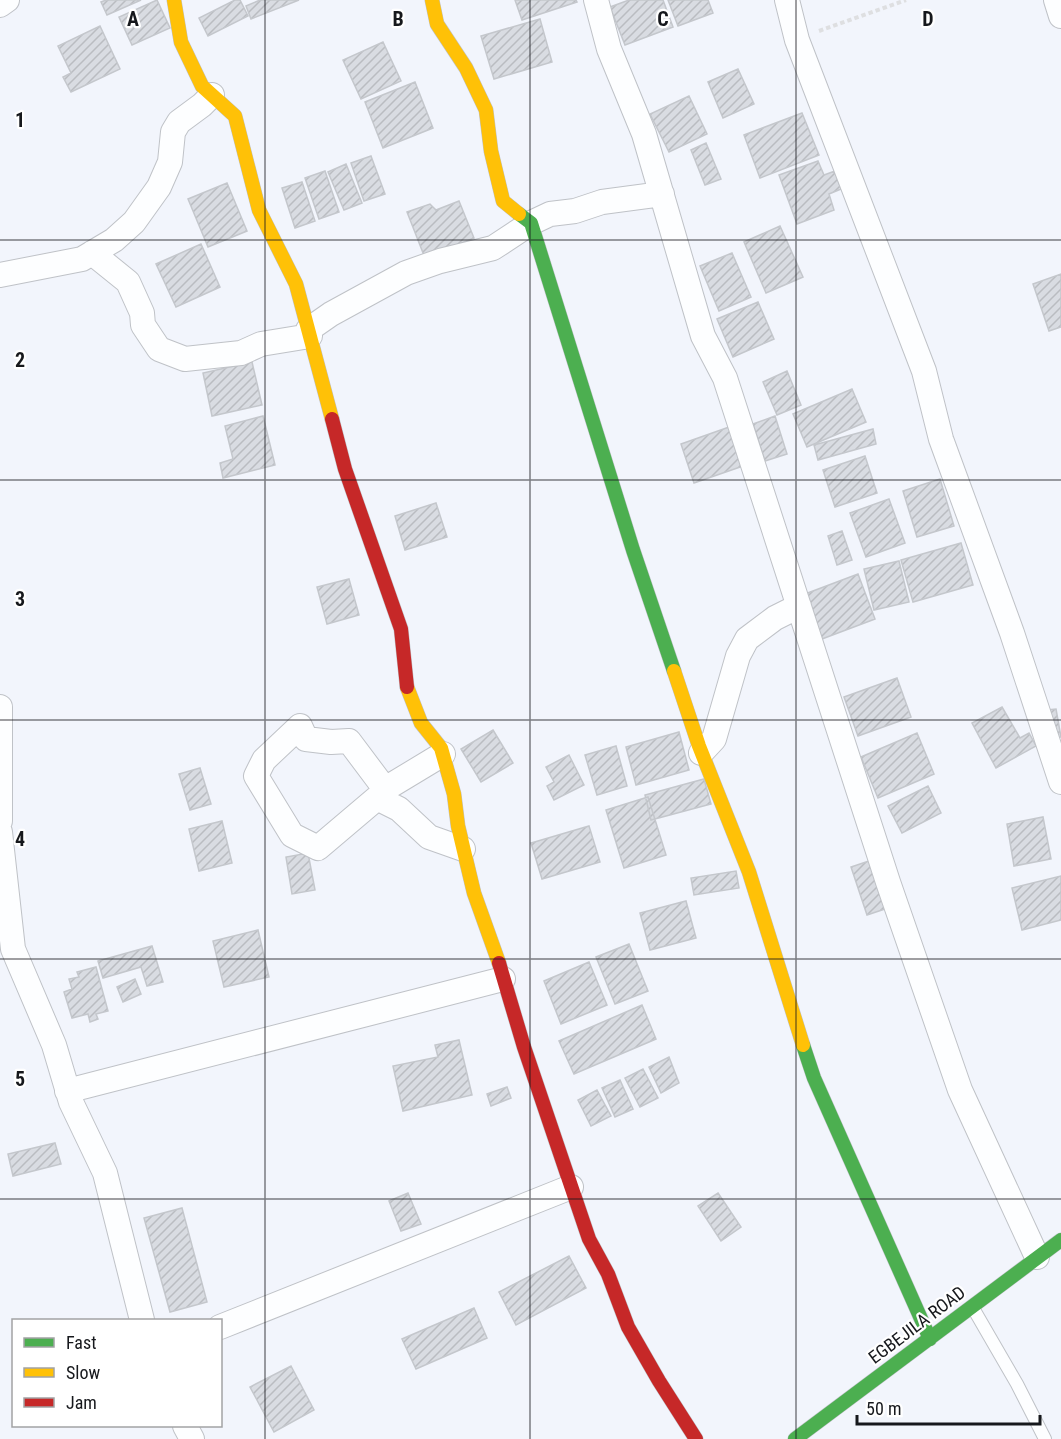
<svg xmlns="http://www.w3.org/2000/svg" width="1061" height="1439" viewBox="0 0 1061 1439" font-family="'Roboto Condensed',sans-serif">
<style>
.building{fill:url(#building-hatch);stroke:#c4c7cc;stroke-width:1.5}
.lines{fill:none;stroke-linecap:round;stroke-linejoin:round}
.lane-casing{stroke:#bfc2c7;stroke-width:14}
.street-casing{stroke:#bfc2c7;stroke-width:26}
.fast-casing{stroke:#bfc2c7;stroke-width:15}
.slow-casing{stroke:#bfc2c7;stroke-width:15}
.jam-casing{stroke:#bfc2c7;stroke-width:15}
.path{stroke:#dedfe1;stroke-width:4;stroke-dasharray:4.5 3;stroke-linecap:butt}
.lane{stroke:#fdfeff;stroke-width:12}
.street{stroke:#fdfeff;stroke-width:24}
.fast{stroke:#4caf50;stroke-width:14}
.slow{stroke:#ffc107;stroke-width:14}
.jam{stroke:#c62828;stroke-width:14}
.grid{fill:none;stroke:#16181c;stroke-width:1.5;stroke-opacity:0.55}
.labels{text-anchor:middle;stroke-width:4.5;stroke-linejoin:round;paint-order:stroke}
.street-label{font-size:18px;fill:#16181c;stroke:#fff}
.grid-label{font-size:20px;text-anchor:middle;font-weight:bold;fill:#16181c;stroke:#fff;stroke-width:4.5;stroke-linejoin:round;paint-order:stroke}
</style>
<defs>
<pattern id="building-hatch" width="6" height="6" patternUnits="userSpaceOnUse" patternTransform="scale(1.5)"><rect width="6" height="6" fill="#d9dce2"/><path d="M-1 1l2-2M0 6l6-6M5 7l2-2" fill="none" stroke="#babcc1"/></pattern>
</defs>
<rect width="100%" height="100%" fill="#f2f5fc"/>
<path class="building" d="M 106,0 L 141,0 L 107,15 L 101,2 Z
M 157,0 L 170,28 L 132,45 L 119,17 Z
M 235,0 L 240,0 L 248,16 L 208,36 L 199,18 Z
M 260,0 L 299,0 L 251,19 L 246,6 Z
M 515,0 L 576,0 L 577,2 L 522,20 Z
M 629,0 L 663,0 L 673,27 L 625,45 L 610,7 Z
M 668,0 L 708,0 L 713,13 L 678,26 Z
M 540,19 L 552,62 L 494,79 L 481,36 Z
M 100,26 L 120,69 L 71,92 L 63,77 L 71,73 L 58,46 Z
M 383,42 L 401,81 L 361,99 L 343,60 Z
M 738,69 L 754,104 L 723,118 L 708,82 Z
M 415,82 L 433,128 L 383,148 L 365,102 Z
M 689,96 L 707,134 L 669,152 L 650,114 Z
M 802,113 L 819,155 L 760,178 L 744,135 Z
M 706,143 L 721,179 L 705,185 L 691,150 Z
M 371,156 L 385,194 L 364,201 L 351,163 Z
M 818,161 L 824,175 L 835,171 L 841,189 L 829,194 L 834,210 L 797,224 L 779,175 Z
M 346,164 L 362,203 L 344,210 L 328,172 Z
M 325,171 L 339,212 L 319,219 L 305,178 Z
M 302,182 L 315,221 L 295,228 L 282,188 Z
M 227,183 L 247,231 L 208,247 L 188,199 Z
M 459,201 L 474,238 L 425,258 L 407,212 L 430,204 L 436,210 Z
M 780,226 L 803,277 L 766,293 L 744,242 Z
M 201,244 L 220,287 L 176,307 L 156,264 Z
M 732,253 L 751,297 L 719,311 L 700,266 Z
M 1061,274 L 1061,327 L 1049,331 L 1033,284 Z
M 758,302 L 774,339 L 733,357 L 717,319 Z
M 252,362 L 262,405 L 212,416 L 203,373 Z
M 787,371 L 801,405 L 777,415 L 763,382 Z
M 852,389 L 866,422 L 807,447 L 793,414 Z
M 263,416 L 275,465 L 223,478 L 220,463 L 233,459 L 225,426 Z
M 775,416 L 787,454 L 765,461 L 753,424 Z
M 732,426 L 746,465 L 694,483 L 681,444 Z
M 873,429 L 876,444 L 818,460 L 814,445 Z
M 865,456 L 877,493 L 835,507 L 823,470 Z
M 940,479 L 954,526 L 917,537 L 903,491 Z
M 889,499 L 905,543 L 866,557 L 850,513 Z
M 436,503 L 447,537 L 405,550 L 395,516 Z
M 842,531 L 852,560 L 837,565 L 828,536 Z
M 961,543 L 973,585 L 913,602 L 901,560 Z
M 899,561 L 909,602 L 874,610 L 864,569 Z
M 858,574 L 875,619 L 822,639 L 805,594 Z
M 349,579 L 359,615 L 327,624 L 317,587 Z
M 897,678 L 911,717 L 858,736 L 844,697 Z
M 1002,707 L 1020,738 L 1029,733 L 1036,746 L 996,768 L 972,723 Z
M 1056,709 L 1061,737 L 1052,739 L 1047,710 Z
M 493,730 L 513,763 L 481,782 L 461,749 Z
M 679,732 L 689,770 L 636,785 L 626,747 Z
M 917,733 L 934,774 L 878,798 L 861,757 Z
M 616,746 L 627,786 L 597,795 L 585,755 Z
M 569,755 L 584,785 L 554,800 L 547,786 L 554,782 L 546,767 Z
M 200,768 L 211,804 L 190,810 L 179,774 Z
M 704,779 L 711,804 L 651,820 L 645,795 Z
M 928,786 L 941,813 L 902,833 L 888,806 Z
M 648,797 L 666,855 L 624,868 L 606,810 Z
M 1043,817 L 1051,859 L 1014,866 L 1007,824 Z
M 222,821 L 232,863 L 199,871 L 189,829 Z
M 589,826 L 600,862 L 542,879 L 531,843 Z
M 308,853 L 315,890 L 292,894 L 286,857 Z
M 872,860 L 888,908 L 867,915 L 851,867 Z
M 736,871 L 739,888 L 694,895 L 691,878 Z
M 1061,876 L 1061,920 L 1022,930 L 1012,888 Z
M 686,901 L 696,938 L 650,950 L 640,913 Z
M 258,930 L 269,977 L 224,987 L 213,941 Z
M 629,944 L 648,991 L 615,1004 L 596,957 Z
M 152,946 L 163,982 L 147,986 L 141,967 L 103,978 L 98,961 Z
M 589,962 L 607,1005 L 561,1024 L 544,981 Z
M 96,967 L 108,1011 L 96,1014 L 98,1019 L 90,1022 L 88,1014 L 72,1018 L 64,992 L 72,989 L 69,979 L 79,977 L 77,972 Z
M 135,979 L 141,994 L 123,1002 L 117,987 Z
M 642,1005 L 656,1039 L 574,1074 L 559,1041 Z
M 459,1040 L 472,1095 L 403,1111 L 393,1066 L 438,1057 L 435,1045 Z
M 669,1057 L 679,1083 L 661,1093 L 649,1067 Z
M 643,1069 L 658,1098 L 640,1107 L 625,1078 Z
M 620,1080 L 633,1109 L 615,1117 L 602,1088 Z
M 507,1087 L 511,1098 L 491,1106 L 487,1094 Z
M 597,1090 L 611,1116 L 591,1126 L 578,1100 Z
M 55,1143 L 61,1164 L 13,1176 L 8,1154 Z
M 408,1193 L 421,1224 L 401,1231 L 389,1201 Z
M 718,1193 L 741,1227 L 721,1241 L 698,1206 Z
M 182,1208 L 207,1302 L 170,1312 L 144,1218 Z
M 569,1256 L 586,1288 L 516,1325 L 499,1292 Z
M 474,1308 L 487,1338 L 416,1369 L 402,1339 Z
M 291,1366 L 314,1410 L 274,1432 L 250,1387 Z"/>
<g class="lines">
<defs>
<path id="lane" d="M 973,1308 L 1017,1384 L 1045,1439"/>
<path id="street" d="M 596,0 L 609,49 L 644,134 L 703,336 L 725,378 L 888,882 L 960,1090 L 1037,1257
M 787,0 L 797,40 L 924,371 L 941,439 L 1012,633 L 1061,782
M 1056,0 L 1061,16
M 0,5 L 7,0
M 92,253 L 128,282 L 142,313 L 143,325 L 159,349 L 185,359 L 241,353 L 261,344 L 310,336
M 0,275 L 82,259 L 114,240 L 134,222 L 159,187 L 170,162 L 173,132 L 179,122 L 202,105 L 212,95
M 308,330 L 331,314 L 406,273 L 440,261 L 493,248 L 531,223 L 550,214 L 575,211 L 602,202 L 662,194
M 0,707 L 0,821
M 701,753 L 714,739 L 738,656 L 747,639 L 775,618 L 799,606
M 443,754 L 385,789 L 349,741 L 331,742 L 306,739 L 300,726 L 264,760 L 256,776 L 292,835 L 318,848 L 377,798 L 399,809 L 429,837 L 463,849
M 0,832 L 13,949 L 54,1045 L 71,1102 L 105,1173 L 142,1320
M 67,1091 L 503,979
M 220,1327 L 571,1187
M 185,1426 L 192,1439"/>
<path id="fast" d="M 519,214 L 531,223 L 633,550 L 674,671
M 803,1045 L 814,1078 L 930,1339
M 795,1439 L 1061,1240"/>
<path id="slow" d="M 174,0 L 181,42 L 202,86 L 235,116 L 259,210 L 296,284 L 332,419
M 432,0 L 437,24 L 466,68 L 486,110 L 491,151 L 503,201 L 519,214
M 674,671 L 699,746 L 749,872 L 803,1045
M 407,687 L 421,723 L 441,748 L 454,794 L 458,826 L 474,893 L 499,963"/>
<path id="jam" d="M 332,419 L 345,469 L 401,629 L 407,687
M 499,963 L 524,1047 L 589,1239 L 608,1274 L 628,1327 L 659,1381 L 696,1439"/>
</defs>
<use href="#lane" class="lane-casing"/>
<use href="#street" class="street-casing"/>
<use href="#fast" class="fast-casing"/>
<use href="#slow" class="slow-casing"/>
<use href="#jam" class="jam-casing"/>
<path class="path" d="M 819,31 L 906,0"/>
<use href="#lane" class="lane"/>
<use href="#street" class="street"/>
<use href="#fast" class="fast"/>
<use href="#slow" class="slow"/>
<use href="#jam" class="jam"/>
</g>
<path class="grid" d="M 265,0 L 265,1439M 530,0 L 530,1439M 796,0 L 796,1439M 0,240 L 1061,240M 0,480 L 1061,480M 0,720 L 1061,720M 0,959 L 1061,959M 0,1199 L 1061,1199"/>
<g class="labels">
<g class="street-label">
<text transform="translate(917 1325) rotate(-37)" y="6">EGBEJILA ROAD</text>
</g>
</g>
<g class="grid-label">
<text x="133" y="26">A</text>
<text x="398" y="26">B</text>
<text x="663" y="26">C</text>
<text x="928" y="26">D</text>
<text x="20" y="127">1</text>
<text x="20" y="367">2</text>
<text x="20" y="606">3</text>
<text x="20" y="846">4</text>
<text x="20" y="1086">5</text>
</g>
<rect x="12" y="1319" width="210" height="108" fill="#ffffff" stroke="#a2a3a4" stroke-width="1.5"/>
<rect x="24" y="1338" width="30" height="9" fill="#4caf50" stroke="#a2a3a4" stroke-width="1.5"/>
<text x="66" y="1349" font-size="18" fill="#16181c">Fast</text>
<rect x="24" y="1368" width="30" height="9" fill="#ffc107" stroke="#a2a3a4" stroke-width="1.5"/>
<text x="66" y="1379" font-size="18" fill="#16181c">Slow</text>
<rect x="24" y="1398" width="30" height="9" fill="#c62828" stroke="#a2a3a4" stroke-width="1.5"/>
<text x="66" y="1409" font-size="18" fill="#16181c">Jam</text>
<path d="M857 1415v9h183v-9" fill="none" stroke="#16181c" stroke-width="3"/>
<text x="866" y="1415" font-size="18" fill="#16181c" stroke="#ffffff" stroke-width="4.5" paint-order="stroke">50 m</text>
</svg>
